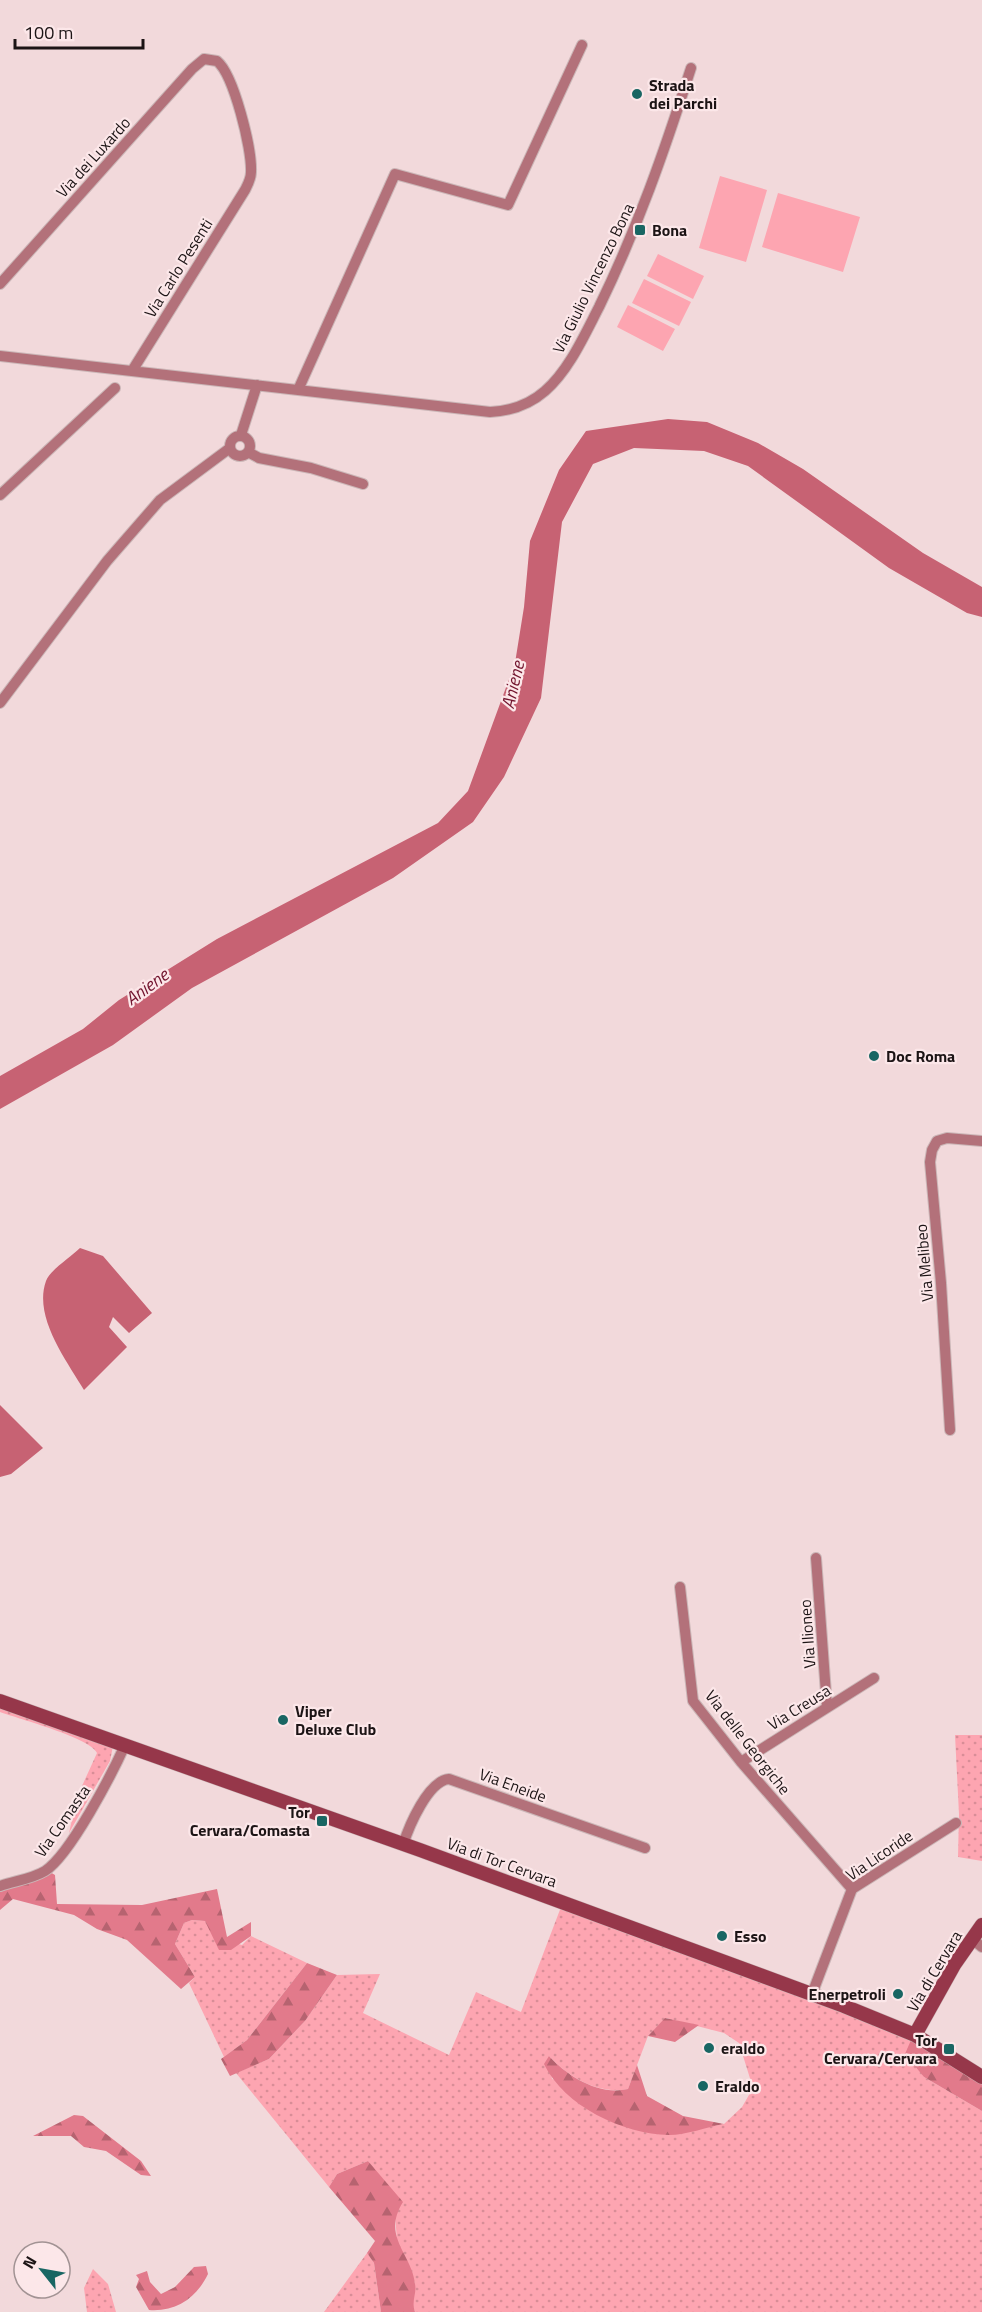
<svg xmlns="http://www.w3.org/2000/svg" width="982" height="2312" viewBox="0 0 982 2312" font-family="'Titillium Web',sans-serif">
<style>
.grass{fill:url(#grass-dots);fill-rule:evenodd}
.forest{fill:url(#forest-firs)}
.pitch{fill:#fda5b1}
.water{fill:#c76273}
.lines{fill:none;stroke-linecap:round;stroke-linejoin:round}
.street-casing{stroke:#cbb6b7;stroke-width:12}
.secondary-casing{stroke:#cbb6b7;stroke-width:15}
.street{stroke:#b3717a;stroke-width:10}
.secondary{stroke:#96374a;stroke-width:14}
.poi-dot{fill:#196663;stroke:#fce7e9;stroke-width:2}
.labels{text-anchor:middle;stroke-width:4.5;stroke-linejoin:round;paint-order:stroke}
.poi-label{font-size:16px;font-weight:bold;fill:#1c1415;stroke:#fce7e9;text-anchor:start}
.street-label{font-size:16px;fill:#1c1415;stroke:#fce7e9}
.water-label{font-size:18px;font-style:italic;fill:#72142e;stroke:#fce7e9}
</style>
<defs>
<pattern id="grass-dots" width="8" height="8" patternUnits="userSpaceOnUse" patternTransform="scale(1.5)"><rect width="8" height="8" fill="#fda5b1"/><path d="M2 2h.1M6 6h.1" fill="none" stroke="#d88d97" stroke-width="1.8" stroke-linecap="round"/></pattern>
<pattern id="forest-firs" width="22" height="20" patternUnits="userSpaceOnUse" patternTransform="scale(1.5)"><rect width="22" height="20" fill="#e27a8b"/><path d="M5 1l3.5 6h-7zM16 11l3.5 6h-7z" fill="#b66370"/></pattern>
</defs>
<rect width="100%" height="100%" fill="#f2d9db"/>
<path class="grass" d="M 0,1704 L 113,1746 L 110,1761 L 69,1833 L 77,1797 L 97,1753 C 91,1738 19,1719 0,1712 Z
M 955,1735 L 982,1735 L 982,1861 L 958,1857 L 959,1814 Z
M 561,1907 L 862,2016 L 911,2040 L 924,2077 L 982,2111 L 982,2312 L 415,2312 L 412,2304 L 415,2283 L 397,2241 L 395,2214 L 379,2176 L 368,2161 L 337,2174 L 329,2187 L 236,2073 L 269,2059 L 305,2021 L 337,1975 L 380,1974 L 363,2013 L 449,2055 L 476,1992 L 521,2012 ZM 666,2018 L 724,2033 L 739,2043 L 753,2088 L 742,2107 L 724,2124 L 698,2129 L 552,2079 L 549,2056 C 568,2077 599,2095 628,2089 L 648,2036 Z
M 192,1920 L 205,1921 L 215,1937 L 242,1945 L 251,1936 L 307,1963 L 247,2040 L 224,2057 L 189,1983 L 195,1977 L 175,1944 L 184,1923 Z
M 367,2253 L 374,2263 L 381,2312 L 324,2312 Z
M 93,2269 L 108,2284 L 116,2312 L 87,2312 L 84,2288 Z"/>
<path class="forest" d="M 50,1872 L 55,1875 L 57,1904 L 142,1905 L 217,1889 L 227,1937 L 251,1922 L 251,1936 L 231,1950 L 219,1950 L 205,1921 L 192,1920 L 184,1923 L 175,1944 L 195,1977 L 181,1989 L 127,1940 L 97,1929 L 74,1915 L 13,1899 L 0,1910 L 0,1892 Z
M 307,1963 L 337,1975 L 305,2021 L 269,2059 L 230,2076 L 221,2059 L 247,2040 Z
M 665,2018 L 699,2025 L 675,2042 L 648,2036 Z
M 911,2040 L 982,2083 L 982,2111 L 924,2077 L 905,2054 Z
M 549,2056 C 567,2076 599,2096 628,2089 L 637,2065 L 647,2096 L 683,2116 L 724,2124 C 707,2127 686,2135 669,2135 C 623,2134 564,2106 544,2064 Z
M 74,2115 L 83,2116 L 141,2161 L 151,2176 L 141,2175 L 106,2151 L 84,2147 L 71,2136 L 33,2136 Z
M 368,2161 L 403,2202 C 381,2237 412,2254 415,2284 C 417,2294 411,2301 415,2312 L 381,2312 L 374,2263 L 367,2253 L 375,2241 L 329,2187 L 337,2174 Z
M 206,2266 L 208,2274 C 197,2297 177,2312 149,2310 L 136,2287 L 139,2279 L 136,2275 L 147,2271 L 150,2282 L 161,2294 L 175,2287 L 194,2267 Z"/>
<path class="pitch" d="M 720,176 L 767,190 L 746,262 L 699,248 Z
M 778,193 L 860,217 L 843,272 L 762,247 Z
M 658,254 L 704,276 L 693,299 L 647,276 Z
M 644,279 L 691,302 L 679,326 L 632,303 Z
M 628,305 L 675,329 L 663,351 L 617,327 Z"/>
<path class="water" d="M 668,419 L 707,422 L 758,443 L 803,469 L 923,553 L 982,587 L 982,617 L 967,613 L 889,568 L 748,466 L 704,451 L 634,448 L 593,464 L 562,522 L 541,698 L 504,777 L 473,822 L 393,878 L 192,988 L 113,1045 L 0,1109 L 0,1076 L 83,1029 L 119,1000 L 217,939 L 438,823 L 468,791 L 515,663 L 524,607 L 530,541 L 559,470 L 586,431 Z
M 80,1248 L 103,1256 L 152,1313 L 129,1333 L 113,1317 L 109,1327 L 127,1347 L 84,1390 C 67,1361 33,1317 46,1281 C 50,1270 71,1257 80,1248 Z
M 0,1405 L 43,1448 L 11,1474 L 0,1477 Z"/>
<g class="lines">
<defs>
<path id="street" d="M 0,284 L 192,69 L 204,59 L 217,61 C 234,75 252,149 251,172 C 251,179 248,184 245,190 L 132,371
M 0,356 L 490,412 C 510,411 529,405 545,391 C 569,370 584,336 599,307 C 638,227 664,152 691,68
M 298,390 L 395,174 L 508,205 L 582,45
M 241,435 L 257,385
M230 446a10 10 0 1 1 20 0a10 10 0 1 1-20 0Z
M 248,452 L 259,458 L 311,468 L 363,484
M 0,495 L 115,388
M 0,703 L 107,561 L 160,500 L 230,448
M 950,1430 L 941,1283 L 930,1162 L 932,1150 L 937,1141 L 947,1138 L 982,1141
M 816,1558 L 827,1707
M 680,1587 L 693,1701 L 741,1762 L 852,1889
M 741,1762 L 874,1678
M 403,1845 C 409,1826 428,1781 449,1779 L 645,1848
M 0,1886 C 14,1881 32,1879 45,1871 C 70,1855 112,1774 125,1745
M 972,1939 L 982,1947
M 812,1994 L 852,1889 L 956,1823"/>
<path id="secondary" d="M 0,1701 L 420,1850 L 844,2006 L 915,2035 L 982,2077
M 915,2035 L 954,1965 L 982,1925"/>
</defs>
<use href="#street" class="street-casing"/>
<use href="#secondary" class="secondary-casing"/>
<use href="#street" class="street"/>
<use href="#secondary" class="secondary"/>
</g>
<g class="poi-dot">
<circle cx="637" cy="94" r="6"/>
<rect x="634" y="224" width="12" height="12" rx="3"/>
<circle cx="874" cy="1056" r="6"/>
<circle cx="283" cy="1720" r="6"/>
<rect x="316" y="1815" width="12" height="12" rx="3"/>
<circle cx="722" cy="1936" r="6"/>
<circle cx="898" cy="1994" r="6"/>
<circle cx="709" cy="2048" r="6"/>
<rect x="943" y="2043" width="12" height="12" rx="3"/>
<circle cx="703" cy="2086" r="6"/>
</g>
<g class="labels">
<g class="poi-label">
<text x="649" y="91">Strada<tspan x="649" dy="18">dei Parchi</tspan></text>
<text x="652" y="236">Bona</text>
<text x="886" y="1062">Doc Roma</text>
<text x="295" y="1717">Viper<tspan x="295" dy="18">Deluxe Club</tspan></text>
<text x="310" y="1818" text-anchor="end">Tor<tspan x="310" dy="18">Cervara/Comasta</tspan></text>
<text x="734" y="1942">Esso</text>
<text x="886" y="2000" text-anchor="end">Enerpetroli</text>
<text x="937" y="2046" text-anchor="end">Tor<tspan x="937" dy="18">Cervara/Cervara</tspan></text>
<text x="721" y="2054">eraldo</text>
<text x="715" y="2092">Eraldo</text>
</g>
<g class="street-label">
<text transform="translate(93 157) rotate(-48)" y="6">Via dei Luxardo</text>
<text transform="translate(178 268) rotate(-58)" y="6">Via Carlo Pesenti</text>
<text transform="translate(593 278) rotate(-64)" y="6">Via Giulio Vincenzo Bona</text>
<text transform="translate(924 1263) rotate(-95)" y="6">Via Melibeo</text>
<text transform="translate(807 1634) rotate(-94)" y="6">Via Ilioneo</text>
<text transform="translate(799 1707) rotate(-32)" y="6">Via Creusa</text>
<text transform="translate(748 1742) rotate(52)" y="6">Via delle Georgiche</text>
<text transform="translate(513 1785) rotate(20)" y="6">Via Eneide</text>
<text transform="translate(62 1821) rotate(-55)" y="6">Via Comasta</text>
<text transform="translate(879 1855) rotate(-34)" y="6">Via Licoride</text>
<text transform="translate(502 1862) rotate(20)" y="6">Via di Tor Cervara</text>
<text transform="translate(934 1971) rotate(-59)" y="6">Via di Cervara</text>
</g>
<g class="water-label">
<text transform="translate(513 685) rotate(-77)" y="6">Aniene</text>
<text transform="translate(147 987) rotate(-36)" y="6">Aniene</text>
</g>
</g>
<g transform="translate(42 2270) rotate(301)"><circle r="28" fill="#fce7e9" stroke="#a29394" stroke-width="1.5"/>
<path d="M0-4.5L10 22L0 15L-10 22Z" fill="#196663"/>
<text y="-9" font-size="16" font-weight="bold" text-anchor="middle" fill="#1c1415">N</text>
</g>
<path d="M15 39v9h128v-9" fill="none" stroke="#1c1415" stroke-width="3"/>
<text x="24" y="39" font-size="18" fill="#1c1415" stroke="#fce7e9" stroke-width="4.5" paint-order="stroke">100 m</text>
</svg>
